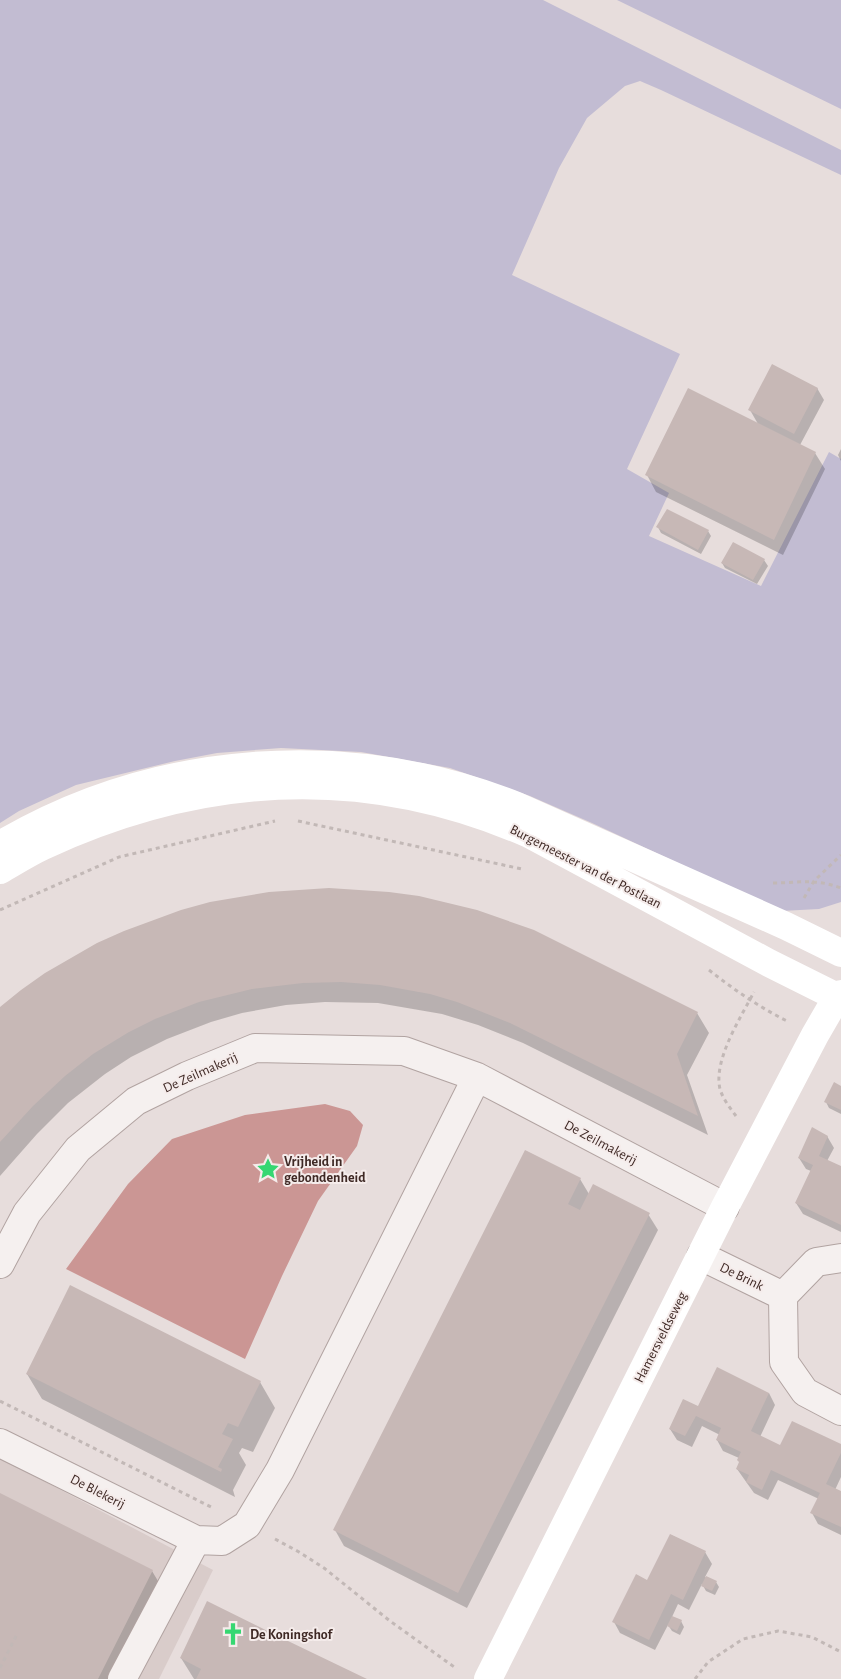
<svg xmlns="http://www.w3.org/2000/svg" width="841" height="1679" viewBox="0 0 841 1679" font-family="'Alegreya Sans',sans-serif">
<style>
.built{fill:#d9ccca}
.green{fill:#c2bcd2}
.water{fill:#cb9694}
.shadow{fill:#0003}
.building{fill:#c7b8b6}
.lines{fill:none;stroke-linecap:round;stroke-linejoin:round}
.street-casing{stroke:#b1a3a1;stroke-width:30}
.path{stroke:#c2b8b6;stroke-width:3;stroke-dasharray:4 4;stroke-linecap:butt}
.street{stroke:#f5f0ef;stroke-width:28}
.secondary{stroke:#fff;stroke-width:28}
.labels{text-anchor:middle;stroke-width:4;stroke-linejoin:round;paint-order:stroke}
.street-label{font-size:14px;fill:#3f2925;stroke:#f5eceb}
.poi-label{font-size:14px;font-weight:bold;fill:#3f2925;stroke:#f5eceb;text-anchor:start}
</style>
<rect width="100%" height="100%" fill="#e7dddc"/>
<path class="built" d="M 0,1458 L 213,1570 L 159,1679 L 0,1679 Z"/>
<path class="green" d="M 0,0 L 543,0 L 841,150 L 841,175 L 661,90 L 640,81 L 625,86 L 587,118 L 559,168 L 512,275 L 680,354 L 627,469 L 669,493 L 649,536 L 761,586 L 829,452 L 841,459 L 841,902 L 819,909 L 781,911 L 592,823 L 530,796 L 450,768 L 361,752 L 281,748 L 217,753 L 175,761 L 76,785 L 19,811 L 0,823 Z
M 617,0 L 841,0 L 841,109 Z"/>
<path class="water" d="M 325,1104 L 350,1111 L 363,1125 L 357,1146 L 318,1201 L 282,1276 L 245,1359 L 66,1269 L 128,1184 L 172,1139 L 245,1115 Z"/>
<path class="shadow" d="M 817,388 L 824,400 L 800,445 L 815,453 L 825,469 L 783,555 L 656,492 L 647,475 L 758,424 L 750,410 Z
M 841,449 L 841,461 L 838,455 Z
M 658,527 L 708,531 L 711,536 L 701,554 L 661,533 Z
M 734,544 L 764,560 L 768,566 L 757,584 L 725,568 L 722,563 Z
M 98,944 L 697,1013 L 709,1033 L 687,1075 L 708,1135 L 523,1043 L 478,1025 L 442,1014 L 378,1003 L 325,1002 L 286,1005 L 242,1013 L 211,1022 L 167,1039 L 131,1057 L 105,1074 L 68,1103 L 37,1134 L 0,1176 L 0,1009 Z
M 841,1087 L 841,1114 L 829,1108 L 826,1102 Z
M 827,1136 L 834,1148 L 827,1161 L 841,1167 L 841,1232 L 803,1214 L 796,1203 L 811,1171 L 806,1169 L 799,1158 Z
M 526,1151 L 580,1179 L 589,1194 L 648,1214 L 658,1230 L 467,1608 L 344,1546 L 335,1530 Z
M 71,1287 L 260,1382 L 275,1408 L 253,1452 L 242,1448 L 239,1453 L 246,1465 L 233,1490 L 235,1497 L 42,1399 L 27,1374 Z
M 769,1393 L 775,1405 L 760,1437 L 780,1447 L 841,1446 L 841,1477 L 835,1490 L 841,1492 L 841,1535 L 818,1524 L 812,1513 L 819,1499 L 778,1480 L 768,1500 L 754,1493 L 737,1469 L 740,1463 L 739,1458 L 723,1451 L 717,1440 L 720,1435 L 702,1426 L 692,1447 L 677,1440 L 670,1429 L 699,1408 Z
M 0,1494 L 152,1571 L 164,1591 L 119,1679 L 0,1679 Z
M 671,1535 L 705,1552 L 712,1564 L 705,1577 L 716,1582 L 719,1587 L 715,1595 L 706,1591 L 702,1584 L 689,1610 L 678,1604 L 672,1617 L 681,1621 L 684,1627 L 680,1635 L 672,1631 L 668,1625 L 655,1650 L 620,1633 L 614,1622 L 648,1581 Z
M 181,1658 L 364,1679 L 194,1679 Z"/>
<path class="building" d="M 772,364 L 818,388 L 794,434 L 748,410 Z
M 688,388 L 816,452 L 774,540 L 645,475 Z
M 667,509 L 709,530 L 698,550 L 656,527 Z
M 733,542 L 765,559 L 753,580 L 721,563 Z
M 329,888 L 389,892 L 419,896 L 477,910 L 534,930 L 698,1012 L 677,1054 L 698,1116 L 510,1023 L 457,1002 L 430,994 L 380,985 L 341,982 L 303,983 L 252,989 L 199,1002 L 155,1019 L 129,1032 L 93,1054 L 65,1076 L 33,1106 L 0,1142 L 0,1007 L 21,990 L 45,973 L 97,943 L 124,931 L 181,910 L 210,902 L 269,892 Z
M 834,1082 L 841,1086 L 841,1110 L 824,1102 Z
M 812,1127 L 828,1136 L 819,1156 L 841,1166 L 841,1225 L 795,1203 L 813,1165 L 798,1158 Z
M 525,1150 L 581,1178 L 568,1204 L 580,1210 L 593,1184 L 650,1213 L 458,1593 L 333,1530 Z
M 70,1285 L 261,1381 L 238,1427 L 228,1423 L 222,1434 L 233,1439 L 218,1467 L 222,1469 L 221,1472 L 26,1374 Z
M 717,1367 L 769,1393 L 751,1431 L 780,1445 L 792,1421 L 841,1444 L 841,1453 L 826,1484 L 841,1491 L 841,1527 L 810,1513 L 820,1493 L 771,1470 L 762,1490 L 746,1482 L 749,1475 L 736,1469 L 739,1462 L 737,1460 L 741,1452 L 716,1440 L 721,1428 L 696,1416 L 685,1436 L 669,1429 L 683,1399 L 698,1406 Z
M 0,1493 L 153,1570 L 98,1679 L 0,1679 Z
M 670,1534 L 706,1551 L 683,1600 L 671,1594 L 649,1640 L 612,1622 L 636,1574 L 647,1580 Z
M 706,1576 L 717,1581 L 712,1591 L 701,1586 Z
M 207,1601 L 288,1641 L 367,1679 L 196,1679 L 201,1669 L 180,1658 Z
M 672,1616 L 682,1620 L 677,1631 L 667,1626 Z"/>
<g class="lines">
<defs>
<path id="street" d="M 701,1256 L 783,1296
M 841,1258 L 816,1262 L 783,1296 L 784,1362 L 805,1392 L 841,1411
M 0,1264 L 27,1213 L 78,1149 L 136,1101 L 187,1076 L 255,1048 L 404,1051 L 477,1077 L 725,1207
M 0,1443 L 196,1540 L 222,1541 L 247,1525 L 280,1470 L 477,1077
M 122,1679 L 196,1540"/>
</defs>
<use href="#street" class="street-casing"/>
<path class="path" d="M 298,821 L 522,869
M 773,883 C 800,883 814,878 841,888
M 804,898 L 814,881 L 841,855
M 0,910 L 119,857 L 275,821
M 709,970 C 733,989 759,1007 787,1021
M 736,1116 C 730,1108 723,1099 720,1089 C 713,1060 741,1017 754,992
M 0,1401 L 211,1507
M 275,1539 L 299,1552 L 324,1568 L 390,1621 L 457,1669
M 0,1668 L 17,1634
M 695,1679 L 708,1662 L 743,1639 L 778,1631 L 812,1637 L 841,1652"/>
<use href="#street" class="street"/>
<path class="secondary" d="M 0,845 C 156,753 349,739 517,806 L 786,926 L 841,953
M 0,870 C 14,862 28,853 43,846 C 203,772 366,763 529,834 L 769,963 L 841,999
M 488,1679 L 725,1207 L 815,1035 L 837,997 L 841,994"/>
</g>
<defs>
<symbol id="sight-bare" viewBox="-9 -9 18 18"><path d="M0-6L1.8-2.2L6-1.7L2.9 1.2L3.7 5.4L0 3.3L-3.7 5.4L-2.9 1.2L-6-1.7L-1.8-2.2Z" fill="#36d772" stroke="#f5eceb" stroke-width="2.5" paint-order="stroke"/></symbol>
<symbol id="church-bare" viewBox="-9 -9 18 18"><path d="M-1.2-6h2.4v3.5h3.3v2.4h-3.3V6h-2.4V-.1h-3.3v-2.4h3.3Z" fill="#36d772" stroke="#f5eceb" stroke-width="2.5" paint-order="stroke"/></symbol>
</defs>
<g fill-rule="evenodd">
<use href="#sight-bare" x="252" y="1153" width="32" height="32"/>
<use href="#church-bare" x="217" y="1618" width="32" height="32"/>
</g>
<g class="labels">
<g class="street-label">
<text transform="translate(586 866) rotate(27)" y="5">Burgemeester van der Postlaan</text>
<text transform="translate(200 1072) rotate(-24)" y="5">De Zeilmakerij</text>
<text transform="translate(601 1142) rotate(28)" y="5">De Zeilmakerij</text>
<text transform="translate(742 1276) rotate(26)" y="5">De Brink</text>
<text transform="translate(660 1337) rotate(-63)" y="5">Hamersveldseweg</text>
<text transform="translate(98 1491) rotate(27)" y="5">De Blekerij</text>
</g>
<g class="poi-label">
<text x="284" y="1166">Vrijheid in<tspan x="284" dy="16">gebondenheid</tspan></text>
<text x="250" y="1639">De Koningshof</text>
</g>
</g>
</svg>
